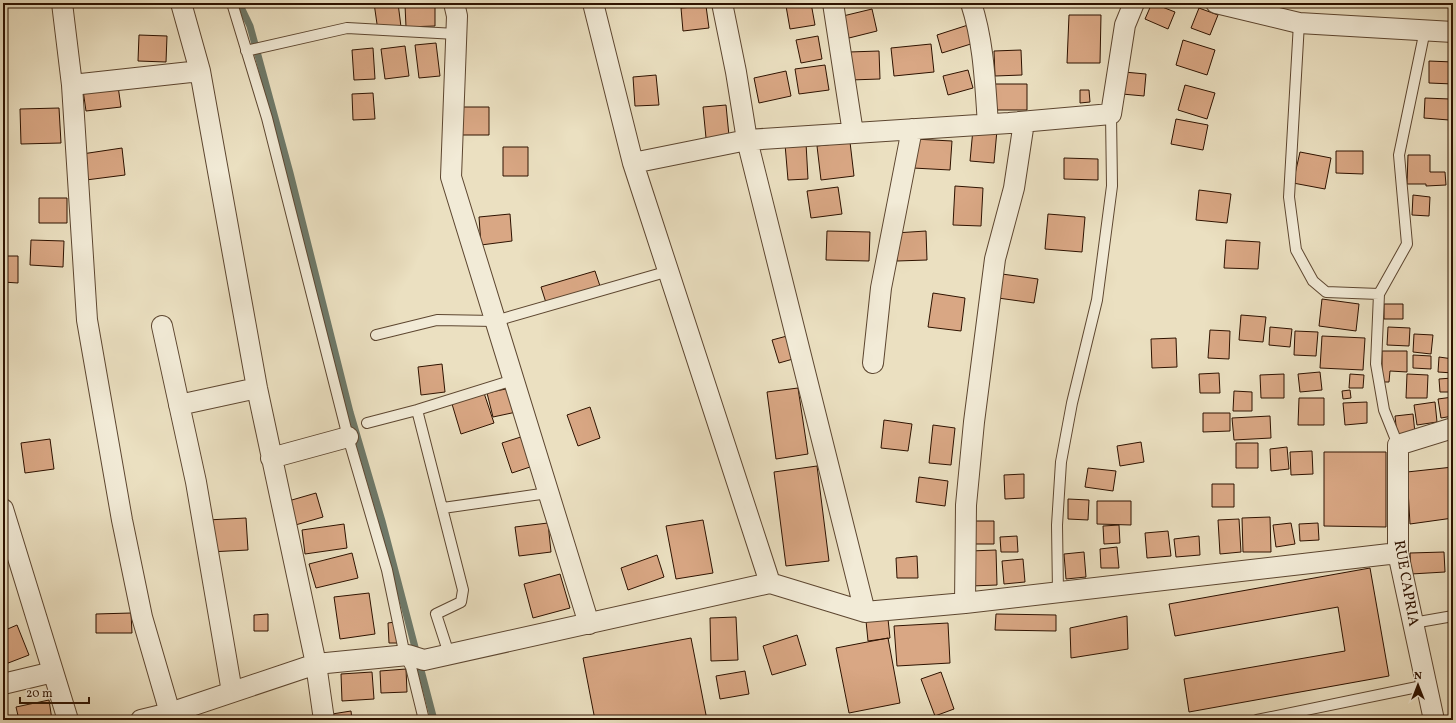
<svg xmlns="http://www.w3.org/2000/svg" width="1456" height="723" viewBox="0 0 1456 723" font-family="Vollkorn,serif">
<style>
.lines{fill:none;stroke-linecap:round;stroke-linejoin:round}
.stream{stroke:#6e7969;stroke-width:7}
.building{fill:#d9a784;stroke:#2e1200}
.service-casing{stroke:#5d4630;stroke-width:12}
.minor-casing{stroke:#5d4630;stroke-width:22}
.service{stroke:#f2ebd7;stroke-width:10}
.minor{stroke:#f2ebd7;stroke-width:20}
.labels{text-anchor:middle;stroke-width:3;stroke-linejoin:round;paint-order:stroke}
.street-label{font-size:15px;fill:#2e1200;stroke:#f2ebd7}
</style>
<rect width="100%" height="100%" fill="#ebe0c1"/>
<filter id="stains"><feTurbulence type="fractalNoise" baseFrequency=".005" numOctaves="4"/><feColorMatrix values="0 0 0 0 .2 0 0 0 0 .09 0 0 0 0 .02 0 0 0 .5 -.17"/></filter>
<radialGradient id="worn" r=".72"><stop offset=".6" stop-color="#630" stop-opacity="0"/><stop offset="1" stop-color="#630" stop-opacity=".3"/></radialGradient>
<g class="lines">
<path class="stream" d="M 239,3 L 250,26 L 290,173 L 350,412 L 382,521 L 434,720"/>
</g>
<path class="building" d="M 374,3 L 398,3 L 401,27 L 378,31 Z
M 456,3 L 485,3 L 485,4 L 456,5 Z
M 802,3 L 811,3 L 815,25 L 790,29 L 786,6 Z
M 1021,3 L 1043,3 L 1021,7 Z
M 1093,3 L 1113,3 L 1113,5 Z
M 1152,3 L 1175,12 L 1168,29 L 1145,19 Z
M 435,4 L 435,26 L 406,27 L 405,5 Z
M 706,6 L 709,28 L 683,31 L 681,8 Z
M 1199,8 L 1218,15 L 1210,35 L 1191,28 Z
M 872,9 L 877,31 L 849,38 L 843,16 Z
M 1069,15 L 1101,15 L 1100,63 L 1067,63 Z
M 968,25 L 974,43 L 942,53 L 937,35 Z
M 139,35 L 167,36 L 166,62 L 138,61 Z
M 818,36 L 822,59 L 801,63 L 796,40 Z
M 1183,40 L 1215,50 L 1207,75 L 1176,65 Z
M 436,43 L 440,76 L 419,78 L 415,45 Z
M 931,44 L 934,72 L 894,76 L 891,48 Z
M 405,46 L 409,76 L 385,79 L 381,49 Z
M 373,48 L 375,79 L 354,80 L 352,50 Z
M 1021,50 L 1022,75 L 995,76 L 994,51 Z
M 879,51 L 880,79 L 850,80 L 849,52 Z
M 1429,61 L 1453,62 L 1453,84 L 1429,83 Z
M 825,65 L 829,90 L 799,94 L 795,69 Z
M 968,70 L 973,88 L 948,95 L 943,76 Z
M 786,71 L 791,96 L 759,103 L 754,78 Z
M 1124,72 L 1146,74 L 1144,96 L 1122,94 Z
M 656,75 L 659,105 L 635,106 L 633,77 Z
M 994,84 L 1027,84 L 1027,110 L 994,110 Z
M 1185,85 L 1215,93 L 1207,119 L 1178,110 Z
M 118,86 L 121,107 L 86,111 L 83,90 Z
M 1080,90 L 1089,90 L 1090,102 L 1080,103 Z
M 373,93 L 375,119 L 353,120 L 352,94 Z
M 1425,98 L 1450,99 L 1449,120 L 1424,118 Z
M 726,105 L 729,136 L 706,138 L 703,107 Z
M 456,107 L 489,107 L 489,135 L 456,135 Z
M 59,108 L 61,143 L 21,144 L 20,109 Z
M 1176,119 L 1208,125 L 1203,150 L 1171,144 Z
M 973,129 L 997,130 L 994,163 L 970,161 Z
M 914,139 L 952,141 L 950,170 L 913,168 Z
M 850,142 L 854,176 L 821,180 L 817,146 Z
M 806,143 L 808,179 L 788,180 L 785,144 Z
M 503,147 L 528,147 L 528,176 L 503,176 Z
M 122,148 L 125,175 L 86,180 L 82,154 Z
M 1336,151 L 1363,151 L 1363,174 L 1336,173 Z
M 1300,152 L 1331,158 L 1325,189 L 1293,183 Z
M 1408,155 L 1430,155 L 1430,172 L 1445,172 L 1446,185 L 1426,186 L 1426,184 L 1407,184 Z
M 1064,158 L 1098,159 L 1098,180 L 1064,179 Z
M 955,186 L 983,188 L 981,226 L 953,225 Z
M 838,187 L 842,214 L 811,218 L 807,191 Z
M 1199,190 L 1231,194 L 1227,223 L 1196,220 Z
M 1413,195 L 1430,197 L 1429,216 L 1412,215 Z
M 39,198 L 67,198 L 67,223 L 39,223 Z
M 510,214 L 512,241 L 481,245 L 479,217 Z
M 1048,214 L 1085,217 L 1082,252 L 1045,249 Z
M 3,225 L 6,225 L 6,243 L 3,243 Z
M 827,231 L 870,232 L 869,261 L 826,260 Z
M 926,231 L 927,260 L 897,261 L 895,233 Z
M 31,240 L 64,241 L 63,267 L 30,265 Z
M 1226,240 L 1260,242 L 1258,269 L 1224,268 Z
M 3,256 L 18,256 L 18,283 L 3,282 Z
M 595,271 L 602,292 L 548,309 L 541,287 Z
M 1002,274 L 1038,279 L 1034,303 L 998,298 Z
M 933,293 L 965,298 L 961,331 L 928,327 Z
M 1322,299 L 1359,304 L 1356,331 L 1319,326 Z
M 1384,304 L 1403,304 L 1403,319 L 1384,319 Z
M 1241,315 L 1266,317 L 1263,342 L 1239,340 Z
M 1270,327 L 1292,329 L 1290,347 L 1269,345 Z
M 1388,327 L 1410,328 L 1409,346 L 1387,345 Z
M 1210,330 L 1230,331 L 1229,359 L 1208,358 Z
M 1295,331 L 1318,332 L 1316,356 L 1294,355 Z
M 1414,334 L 1433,335 L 1431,354 L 1413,352 Z
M 787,336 L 793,359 L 779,363 L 772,340 Z
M 1322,336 L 1365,338 L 1363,370 L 1320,368 Z
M 1176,338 L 1177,367 L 1152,368 L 1151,339 Z
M 1382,351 L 1407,351 L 1407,372 L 1390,371 L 1389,382 L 1382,382 Z
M 1413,355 L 1431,356 L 1431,369 L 1413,368 Z
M 1439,357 L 1453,359 L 1453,373 L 1438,372 Z
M 442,364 L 445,392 L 421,395 L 418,367 Z
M 1320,372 L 1322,390 L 1300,392 L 1298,374 Z
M 1219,373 L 1220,393 L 1200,393 L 1199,374 Z
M 1284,374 L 1284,398 L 1261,398 L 1260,375 Z
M 1350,374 L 1364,375 L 1363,388 L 1349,388 Z
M 1407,374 L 1428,375 L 1427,398 L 1406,398 Z
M 1452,378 L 1453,392 L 1440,392 L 1439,379 Z
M 515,387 L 521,411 L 493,417 L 487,393 Z
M 798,388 L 808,454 L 776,459 L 767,392 Z
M 1350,390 L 1351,398 L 1343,399 L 1342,391 Z
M 1234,391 L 1252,392 L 1252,411 L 1233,411 Z
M 484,393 L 494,423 L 461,434 L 452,404 Z
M 1453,397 L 1453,416 L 1441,418 L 1438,399 Z
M 1299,398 L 1324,398 L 1324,425 L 1298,425 Z
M 1367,402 L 1367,423 L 1345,425 L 1343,403 Z
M 1435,402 L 1437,422 L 1417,425 L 1414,405 Z
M 590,407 L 600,438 L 578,446 L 567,415 Z
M 1203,413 L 1230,413 L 1230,431 L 1203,432 Z
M 1413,414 L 1415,433 L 1397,435 L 1395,416 Z
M 1270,416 L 1271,438 L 1234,440 L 1232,418 Z
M 884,420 L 912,424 L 908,451 L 881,448 Z
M 933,425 L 955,428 L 951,465 L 929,463 Z
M 527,435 L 536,465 L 512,473 L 502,443 Z
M 50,439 L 54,469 L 25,473 L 21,443 Z
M 1141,442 L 1144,462 L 1120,466 L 1117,446 Z
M 1236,443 L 1258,443 L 1258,468 L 1236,468 Z
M 1287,447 L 1289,469 L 1271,471 L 1270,449 Z
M 1312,451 L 1313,474 L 1291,475 L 1290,452 Z
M 1324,452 L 1386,452 L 1386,527 L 1324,526 Z
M 817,466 L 829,561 L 786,566 L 774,472 Z
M 1453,467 L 1453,518 L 1410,524 L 1407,472 Z
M 1088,468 L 1116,471 L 1113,491 L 1085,487 Z
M 1024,474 L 1024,498 L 1005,499 L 1004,475 Z
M 919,477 L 948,481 L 945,506 L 916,502 Z
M 1212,484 L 1234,484 L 1234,507 L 1212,507 Z
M 316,493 L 323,517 L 292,526 L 285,502 Z
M 1068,499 L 1089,500 L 1088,520 L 1068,519 Z
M 1097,501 L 1131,501 L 1131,525 L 1097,524 Z
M 1270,517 L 1271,552 L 1243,552 L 1242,518 Z
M 246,518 L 248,550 L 209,552 L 207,520 Z
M 1239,519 L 1241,552 L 1220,554 L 1218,520 Z
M 703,520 L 713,573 L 676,579 L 666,526 Z
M 971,521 L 994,521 L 994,544 L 971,544 Z
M 548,523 L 551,552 L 519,556 L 515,527 Z
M 1291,523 L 1295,544 L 1276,547 L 1273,525 Z
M 1318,523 L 1319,540 L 1300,541 L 1299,524 Z
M 344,524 L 347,548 L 305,554 L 302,530 Z
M 1119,525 L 1120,543 L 1104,544 L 1103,526 Z
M 1168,531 L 1171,556 L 1147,558 L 1145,533 Z
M 1017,536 L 1018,552 L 1001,552 L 1000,537 Z
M 1199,536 L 1200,555 L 1176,557 L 1174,539 Z
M 1117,547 L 1119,568 L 1101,568 L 1100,549 Z
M 996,550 L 997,585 L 971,586 L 970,551 Z
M 1084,552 L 1086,577 L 1066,579 L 1064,554 Z
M 1444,552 L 1445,572 L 1411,574 L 1410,553 Z
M 352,553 L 358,578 L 316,588 L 309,564 Z
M 657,555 L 664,577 L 628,590 L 621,568 Z
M 917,556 L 918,578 L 897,578 L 896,558 Z
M 1023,559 L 1025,582 L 1004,584 L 1002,561 Z
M 1370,568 L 1389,676 L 1189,712 L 1184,679 L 1345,651 L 1338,607 L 1175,636 L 1169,604 Z
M 560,574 L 570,608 L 533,618 L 524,584 Z
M 369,593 L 375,634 L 340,639 L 334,597 Z
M 131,613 L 132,633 L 96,633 L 96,614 Z
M 268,614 L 268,631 L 254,631 L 254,615 Z
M 996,614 L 1056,615 L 1056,631 L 995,630 Z
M 1127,616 L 1128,649 L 1071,658 L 1070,628 Z
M 736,617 L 738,660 L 711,661 L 710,618 Z
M 888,619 L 890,638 L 868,641 L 866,621 Z
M 395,622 L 397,643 L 389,643 L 388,623 Z
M 948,623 L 950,663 L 897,666 L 894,626 Z
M 17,625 L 29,655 L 3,665 L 3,631 Z
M 797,635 L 806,665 L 772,675 L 763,646 Z
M 691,638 L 707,720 L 595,720 L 583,658 Z
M 888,638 L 900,703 L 849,713 L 836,648 Z
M 406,669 L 407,692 L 381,693 L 380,671 Z
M 745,671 L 749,694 L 720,699 L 716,676 Z
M 372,672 L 374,699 L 342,701 L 341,674 Z
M 941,672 L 954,709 L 935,716 L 921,679 Z
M 49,700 L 52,720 L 19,720 L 16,707 Z
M 351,711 L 352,720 L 333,720 L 332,714 Z
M 879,718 L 879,720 L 854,720 Z"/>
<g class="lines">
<defs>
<path id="service" d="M 232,3 L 267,118 L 348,437 L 387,570 L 405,656 L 411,667 L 424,720
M 1299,23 L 1289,197 L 1296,250 L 1313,281 L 1326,292 L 1379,294
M 246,51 L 347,28 L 456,34
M 376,335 L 437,320 L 495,321 L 669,271
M 417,410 L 463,590 L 461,602 L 436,614 L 449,654
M 367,423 L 417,410 L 513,380
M 1398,445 L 1384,410 L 1376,364 L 1379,294 L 1407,244 L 1399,155 L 1425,30
M 443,508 L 548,493
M 1058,592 L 1057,525 L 1061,462 L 1072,403 L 1097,300 L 1112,186 L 1111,114
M 1413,623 L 1453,616
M 1257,720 L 1427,685"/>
<path id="minor" d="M 62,3 L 72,85 L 87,320 L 122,520 L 142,617 L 170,713 L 169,720
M 181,3 L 200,71 L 257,388 L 316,664 L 324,720
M 454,3 L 457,16 L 451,177 L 589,624
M 593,3 L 633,163 L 770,583
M 722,3 L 736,72 L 747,140 L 865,612
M 833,3 L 853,133
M 971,3 C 984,43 985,83 988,124
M 1216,3 L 1299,23 L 1453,32
M 72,85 L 200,71
M 633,163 L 747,140 L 1009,123 L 1111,114 L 1125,25 L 1134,3
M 162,326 L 196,482 L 232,692
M 873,363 L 881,288 L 912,129
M 179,405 L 257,388
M 271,458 L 348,437
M 3,509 L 68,720
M 965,603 L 966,505 L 974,422 L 995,259 L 1014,188 L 1024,122
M 3,684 L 53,672
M 141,720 L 170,713 L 316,664 L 408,655 L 424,660 L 770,583 L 865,612 L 965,603 L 1398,553
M 1434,720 L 1398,553 L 1398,445 L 1453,428"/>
</defs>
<use href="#service" class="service-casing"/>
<use href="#minor" class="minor-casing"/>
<use href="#service" class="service"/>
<use href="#minor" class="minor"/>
</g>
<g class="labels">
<g class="street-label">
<text transform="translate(1407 583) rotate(80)" y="5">RUE CAPRIA</text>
</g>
</g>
<rect width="1456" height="723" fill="none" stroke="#ebe0c1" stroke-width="16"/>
<rect x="4" y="4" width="1448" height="715" fill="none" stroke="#2e1200" stroke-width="2"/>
<rect x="8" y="8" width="1440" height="707" fill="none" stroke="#2e1200"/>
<g transform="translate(1418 685)" stroke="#f2ebd7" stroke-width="3" paint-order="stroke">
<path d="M0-3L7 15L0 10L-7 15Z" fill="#2e1200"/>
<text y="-6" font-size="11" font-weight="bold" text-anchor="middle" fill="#2e1200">N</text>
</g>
<path d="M20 697v6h69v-6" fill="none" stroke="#2e1200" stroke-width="2"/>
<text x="26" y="697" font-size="12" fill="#2e1200" stroke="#f2ebd7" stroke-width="3" paint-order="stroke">20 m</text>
<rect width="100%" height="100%" filter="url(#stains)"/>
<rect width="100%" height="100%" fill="url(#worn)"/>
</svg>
